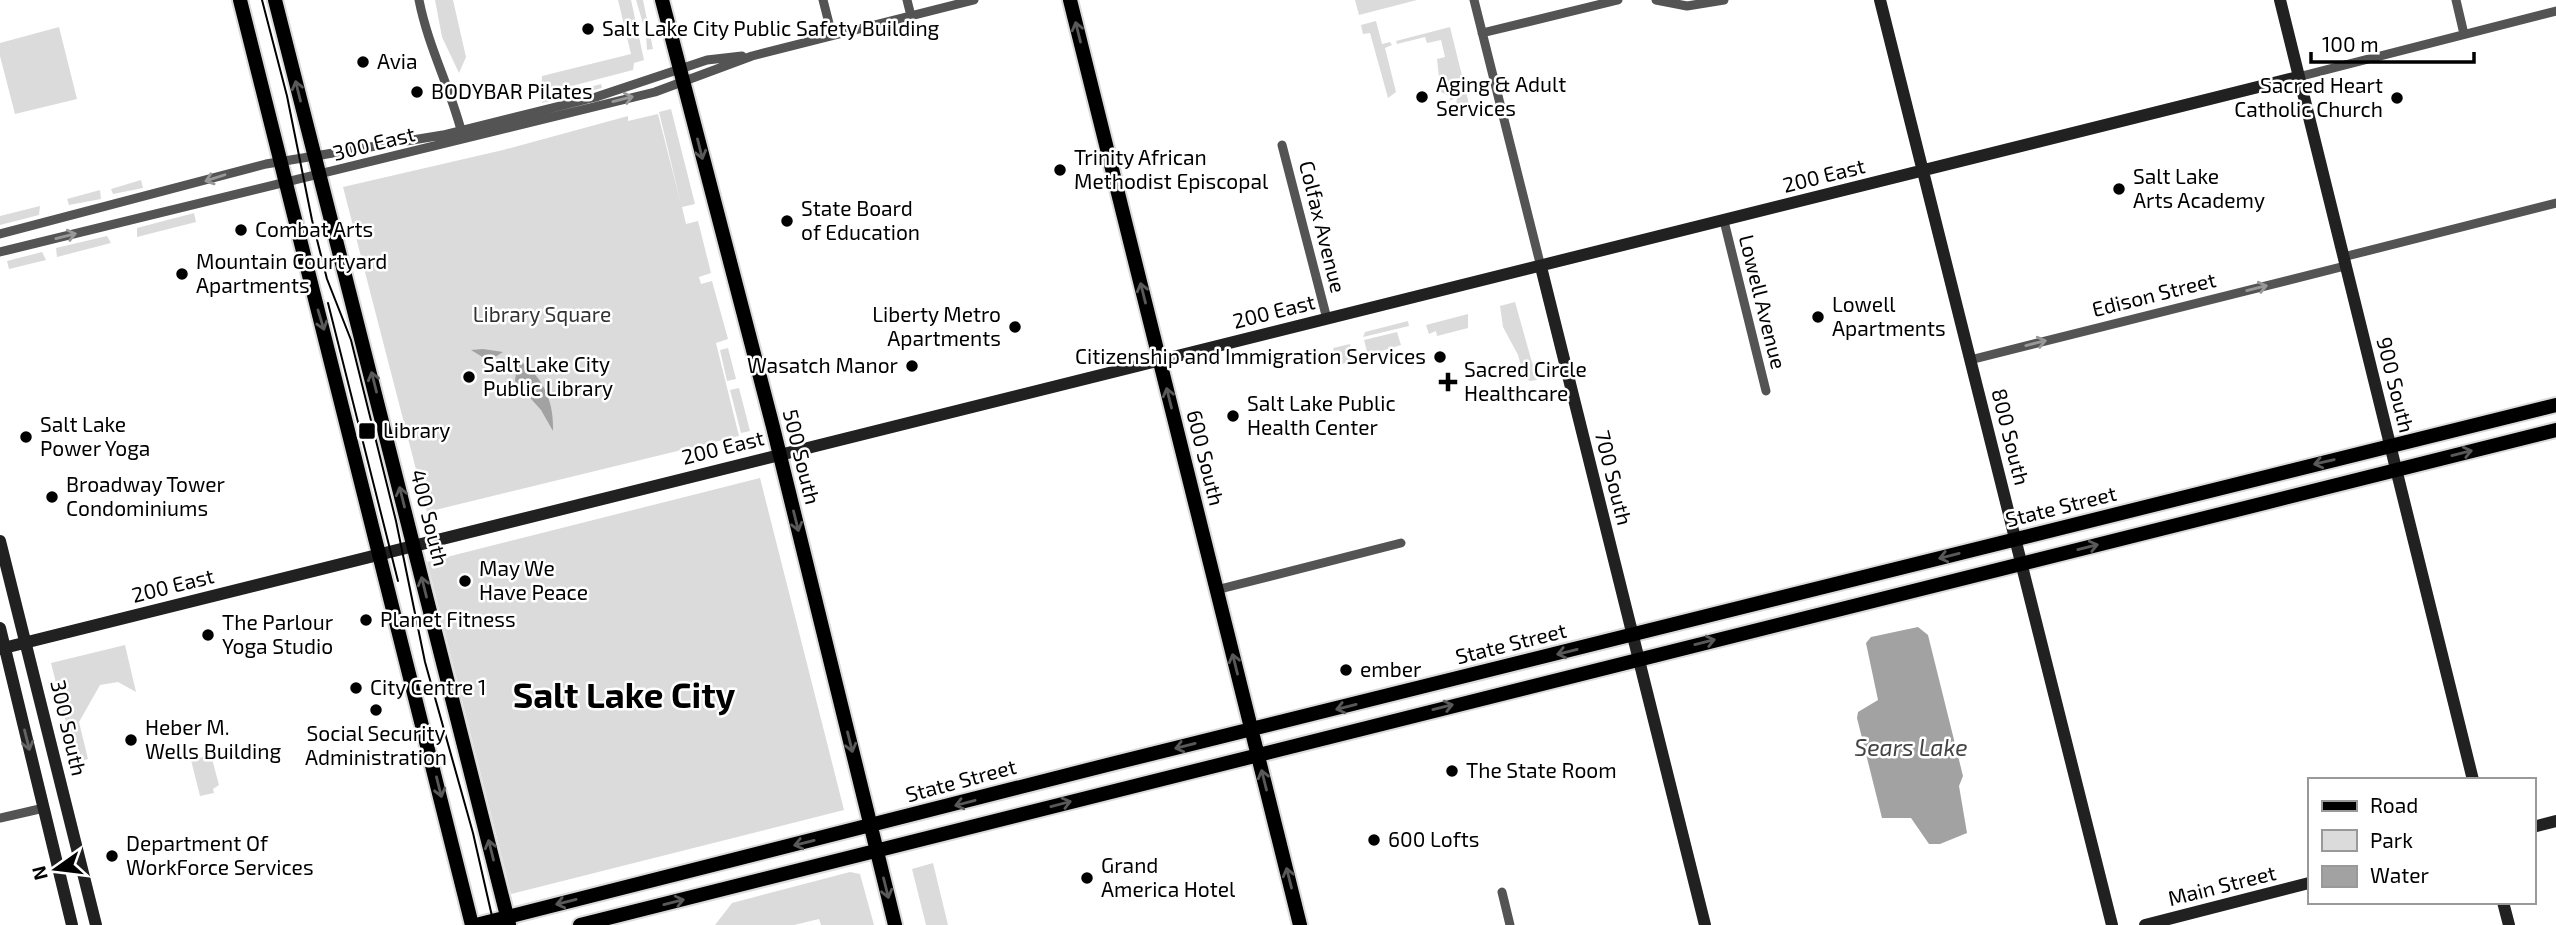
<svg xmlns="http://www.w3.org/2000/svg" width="2556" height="925" viewBox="0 0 2556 925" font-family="'Exo 2',sans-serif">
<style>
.green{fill:#dbdbdb}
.water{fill:#a2a2a2}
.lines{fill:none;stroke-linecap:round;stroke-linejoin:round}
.primary-casing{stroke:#dbdbdb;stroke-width:18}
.street{stroke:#545454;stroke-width:9}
.secondary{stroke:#212121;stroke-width:12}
.primary{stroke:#000;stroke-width:14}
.tram{stroke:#000;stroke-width:2}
.oneway{stroke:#595959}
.oneway2{stroke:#989898}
.oneway3{stroke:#646464}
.poi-dot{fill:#000;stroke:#fff;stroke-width:2.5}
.labels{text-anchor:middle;stroke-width:5;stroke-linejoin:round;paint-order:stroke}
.poi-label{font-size:21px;fill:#000;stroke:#fff;text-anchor:start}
.street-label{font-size:21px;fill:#000;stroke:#fff}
.park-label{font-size:21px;fill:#323232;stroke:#fff}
.water-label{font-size:23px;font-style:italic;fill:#434343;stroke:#fff}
.town-label{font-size:35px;font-weight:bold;fill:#000;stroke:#fff}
</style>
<rect width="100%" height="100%" fill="#fff"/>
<path class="green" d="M 435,0 L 453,0 L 466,57 L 459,73 L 442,37 Z
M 618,0 L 631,0 L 644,60 L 634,63 L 633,70 L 541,94 L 542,76 L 631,54 Z
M 636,0 L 643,0 L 653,49 L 647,50 L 646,34 Z
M 1355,0 L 1417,0 L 1359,15 Z
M 1376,21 L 1382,44 L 1390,42 L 1392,45 L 1385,48 L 1396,92 L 1388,98 L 1370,33 L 1363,34 L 1361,25 Z
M 59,27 L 77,99 L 15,114 L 0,56 L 0,43 Z
M 1450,27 L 1469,104 L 1456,107 L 1457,97 L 1449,101 L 1451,97 L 1441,92 L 1440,87 L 1437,59 L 1445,57 L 1441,40 L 1427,43 L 1425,37 L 1397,44 L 1396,41 Z
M 601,84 L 602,88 L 542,103 L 542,100 Z
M 671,109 L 695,204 L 682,207 L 686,224 L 698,221 L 711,273 L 699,277 L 701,284 L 712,281 L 728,339 L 716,343 L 739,436 L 427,512 L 343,187 L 503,150 L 628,116 L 628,121 L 658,114 L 681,204 L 659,112 Z
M 141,180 L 143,188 L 113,194 L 111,189 Z
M 100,190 L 101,199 L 69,205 L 67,199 Z
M 40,206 L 39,215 L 0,225 L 0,216 Z
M 194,213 L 196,222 L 137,237 L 137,228 Z
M 107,236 L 111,243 L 57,257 L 56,248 Z
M 42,252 L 46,260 L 9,269 L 7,261 Z
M 1515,302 L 1537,380 L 1530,381 L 1524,377 L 1518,355 L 1503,327 L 1500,306 Z
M 1468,314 L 1468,328 L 1437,336 L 1436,331 L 1429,334 L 1426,325 Z
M 1408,321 L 1409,326 L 1363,337 L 1365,332 Z
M 1397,332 L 1401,345 L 1368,355 L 1364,340 Z
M 1350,344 L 1354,361 L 1337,365 L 1333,348 Z
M 728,348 L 736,379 L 727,381 L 720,350 Z
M 739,388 L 750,431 L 741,433 L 730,390 Z
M 760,478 L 844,810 L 511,894 L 427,562 Z
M 125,645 L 136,692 L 118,682 L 100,685 L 79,722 L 88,759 L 76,762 L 51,663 Z
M 211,755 L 219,785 L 213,789 L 214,793 L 200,796 L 191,760 Z
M 933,863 L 948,925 L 926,925 L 912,869 Z
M 850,872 L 860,874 L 874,925 L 821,925 L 819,919 L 794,925 L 715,925 L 732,903 Z"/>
<path class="water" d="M 483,349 L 503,352 L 489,361 L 471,350 Z
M 520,361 C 544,378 554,402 553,431 L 541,410 L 515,381 L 517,364 Z
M 1918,627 L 1928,635 L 1963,776 L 1959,786 L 1967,833 L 1940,844 L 1929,844 L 1911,818 L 1882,818 L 1857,718 L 1858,712 L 1878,700 L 1866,643 L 1871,637 Z"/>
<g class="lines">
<defs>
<path id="primary" d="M 240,0 L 472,925
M 275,0 C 353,308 432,615 509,924
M 662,0 L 773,427 L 895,925
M 1070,0 L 1300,925
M 476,925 L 1115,763 L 2556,405
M 580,925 L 2556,430"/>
</defs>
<use href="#primary" class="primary-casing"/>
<path class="street" d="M 419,0 C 428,46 449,85 461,130
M 823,0 L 832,35
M 907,0 L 911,16
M 1474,0 L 1541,267
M 1656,0 L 1687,6 L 1724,0
M 2456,0 L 2464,34
M 1482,33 L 1618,0
M 2298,77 L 2556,11
M 1282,145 L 1327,319
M 1724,221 L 1766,391
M 0,234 L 266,164 L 443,135 L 596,97 L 707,60 L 742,56
M 0,252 L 655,92 L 752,56 L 974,0
M 2343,257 L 2556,203
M 1970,360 L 2345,266
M 1216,590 L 1401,543
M 0,818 L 44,808
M 1502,892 L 1510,925"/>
<path class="secondary" d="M 1880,0 L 2112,925
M 2280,0 L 2473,780
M 1541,267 L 1705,925
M 0,541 L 96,925
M 0,628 L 72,925
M 0,649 L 2298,77
M 2533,827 L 2556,821
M 2503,902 L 2509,925
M 2145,925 L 2309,883"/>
<use href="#primary" class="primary"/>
<path class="tram" d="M 262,0 L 287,96 L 312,220 L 327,279 L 351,340 L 396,521 L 425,662 L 473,833 L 494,925
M 328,303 L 398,581"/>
</g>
<defs><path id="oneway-shaft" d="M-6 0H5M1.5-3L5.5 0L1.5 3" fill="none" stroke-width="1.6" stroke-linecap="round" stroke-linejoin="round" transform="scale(1.75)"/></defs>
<g class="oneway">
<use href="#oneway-shaft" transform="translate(1078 32) rotate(-104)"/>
<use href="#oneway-shaft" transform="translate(298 91) rotate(-104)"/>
<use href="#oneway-shaft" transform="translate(700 149) rotate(76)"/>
<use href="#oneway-shaft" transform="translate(1143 293) rotate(-104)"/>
<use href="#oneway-shaft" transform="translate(321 320) rotate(73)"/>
<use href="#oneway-shaft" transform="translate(374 382) rotate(-104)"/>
<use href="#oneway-shaft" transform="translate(1169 398) rotate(-104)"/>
<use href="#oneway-shaft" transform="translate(2462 453) rotate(-14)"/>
<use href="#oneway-shaft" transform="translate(2324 462) rotate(167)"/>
<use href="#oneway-shaft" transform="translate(402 497) rotate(-104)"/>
<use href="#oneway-shaft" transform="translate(796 521) rotate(76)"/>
<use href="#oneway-shaft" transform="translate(2088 547) rotate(-14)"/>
<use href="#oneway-shaft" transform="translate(1949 556) rotate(166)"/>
<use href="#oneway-shaft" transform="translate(424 587) rotate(-104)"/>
<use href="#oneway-shaft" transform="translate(1705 642) rotate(-14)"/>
<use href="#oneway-shaft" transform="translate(1567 652) rotate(166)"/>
<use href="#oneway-shaft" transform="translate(1235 664) rotate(-104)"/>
<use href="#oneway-shaft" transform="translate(1346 707) rotate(166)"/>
<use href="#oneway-shaft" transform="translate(1443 707) rotate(-14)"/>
<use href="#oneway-shaft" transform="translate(850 742) rotate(76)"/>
<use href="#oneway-shaft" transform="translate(1185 746) rotate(166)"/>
<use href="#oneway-shaft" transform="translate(1264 780) rotate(-104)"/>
<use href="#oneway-shaft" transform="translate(439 787) rotate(76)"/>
<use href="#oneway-shaft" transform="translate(965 803) rotate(165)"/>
<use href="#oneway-shaft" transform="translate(1061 804) rotate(-15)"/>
<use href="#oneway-shaft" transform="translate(804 843) rotate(166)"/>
<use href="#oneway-shaft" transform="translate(491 850) rotate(-104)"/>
<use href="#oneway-shaft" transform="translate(1289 878) rotate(-104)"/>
<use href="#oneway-shaft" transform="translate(886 888) rotate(76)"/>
<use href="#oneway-shaft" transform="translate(566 902) rotate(166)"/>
<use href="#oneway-shaft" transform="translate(674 902) rotate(-14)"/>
</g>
<g class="oneway2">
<use href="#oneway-shaft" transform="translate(623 99) rotate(-14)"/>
<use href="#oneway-shaft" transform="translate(215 178) rotate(162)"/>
<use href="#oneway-shaft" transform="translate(66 236) rotate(-14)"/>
<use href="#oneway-shaft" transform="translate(2257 288) rotate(-14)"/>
<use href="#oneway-shaft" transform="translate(2036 343) rotate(-14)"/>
</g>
<use class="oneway3" href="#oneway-shaft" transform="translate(27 740) rotate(76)"/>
<g class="poi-dot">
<circle cx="588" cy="29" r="7"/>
<circle cx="363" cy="62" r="7"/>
<circle cx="417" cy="92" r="7"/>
<circle cx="1422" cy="97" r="7"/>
<circle cx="2397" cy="98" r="7"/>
<circle cx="1060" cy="170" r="7"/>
<circle cx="2119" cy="189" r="7"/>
<circle cx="787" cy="221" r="7"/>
<circle cx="241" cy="230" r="7"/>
<circle cx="182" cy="274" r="7"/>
<circle cx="1818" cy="317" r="7"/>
<circle cx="1015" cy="327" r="7"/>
<circle cx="1440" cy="357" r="7"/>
<circle cx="912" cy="366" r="7"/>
<circle cx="469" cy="377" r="7"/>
<path d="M1444.5 371.5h7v7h7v7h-7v7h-7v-7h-7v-7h7z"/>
<circle cx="1233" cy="416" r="7"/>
<rect x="358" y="422" width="18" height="18" rx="3.5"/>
<circle cx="26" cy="437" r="7"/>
<circle cx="52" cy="497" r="7"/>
<circle cx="465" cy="581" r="7"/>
<circle cx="366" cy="620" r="7"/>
<circle cx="208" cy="635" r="7"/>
<circle cx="1346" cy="670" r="7"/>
<circle cx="356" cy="688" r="7"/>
<circle cx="376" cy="710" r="7"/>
<circle cx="131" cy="740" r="7"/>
<circle cx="1452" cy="771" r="7"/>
<circle cx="1374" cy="840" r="7"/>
<circle cx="112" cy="856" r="7"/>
<circle cx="1087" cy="878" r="7"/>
</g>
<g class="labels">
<g class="poi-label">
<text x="602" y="36">Salt Lake City Public Safety Building</text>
<text x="377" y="69">Avia</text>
<text x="1436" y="92">Aging &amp; Adult<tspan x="1436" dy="24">Services</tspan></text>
<text x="2383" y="93" text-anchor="end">Sacred Heart<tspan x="2383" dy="24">Catholic Church</tspan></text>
<text x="431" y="99">BODYBAR Pilates</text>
<text x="1074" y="165">Trinity African<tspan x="1074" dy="24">Methodist Episcopal</tspan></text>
<text x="2133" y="184">Salt Lake<tspan x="2133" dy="24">Arts Academy</tspan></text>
<text x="801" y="216">State Board<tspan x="801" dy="24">of Education</tspan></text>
<text x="255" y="237">Combat Arts</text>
<text x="196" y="269">Mountain Courtyard<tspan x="196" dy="24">Apartments</tspan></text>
<text x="1832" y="312">Lowell<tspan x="1832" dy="24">Apartments</tspan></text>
<text x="1001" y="322" text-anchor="end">Liberty Metro<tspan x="1001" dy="24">Apartments</tspan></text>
<text x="1426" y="364" text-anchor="end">Citizenship and Immigration Services</text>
<text x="483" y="372">Salt Lake City<tspan x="483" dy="24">Public Library</tspan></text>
<text x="898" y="373" text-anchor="end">Wasatch Manor</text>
<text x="1464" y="377">Sacred Circle<tspan x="1464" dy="24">Healthcare</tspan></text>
<text x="1247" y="411">Salt Lake Public<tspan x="1247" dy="24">Health Center</tspan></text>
<text x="40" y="432">Salt Lake<tspan x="40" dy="24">Power Yoga</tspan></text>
<text x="383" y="438">Library</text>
<text x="66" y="492">Broadway Tower<tspan x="66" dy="24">Condominiums</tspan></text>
<text x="479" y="576">May We<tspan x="479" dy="24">Have Peace</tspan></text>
<text x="380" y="627">Planet Fitness</text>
<text x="222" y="630">The Parlour<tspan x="222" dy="24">Yoga Studio</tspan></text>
<text x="1360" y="677">ember</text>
<text x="370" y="695">City Centre 1</text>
<text x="145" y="735">Heber M.<tspan x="145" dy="24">Wells Building</tspan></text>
<text x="376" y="741" text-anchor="middle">Social Security<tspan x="376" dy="24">Administration</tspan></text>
<text x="1466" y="778">The State Room</text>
<text x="1388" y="847">600 Lofts</text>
<text x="126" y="851">Department Of<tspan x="126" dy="24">WorkForce Services</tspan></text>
<text x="1101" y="873">Grand<tspan x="1101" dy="24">America Hotel</tspan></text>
</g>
<g class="street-label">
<text transform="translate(374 144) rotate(-14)" y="7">300 East</text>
<text transform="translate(1824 176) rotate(-14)" y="7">200 East</text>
<text transform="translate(1322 227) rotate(76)" y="7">Colfax Avenue</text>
<text transform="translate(2154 295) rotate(-14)" y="7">Edison Street</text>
<text transform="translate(1762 302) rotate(76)" y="7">Lowell Avenue</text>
<text transform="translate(1274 312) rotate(-14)" y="7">200 East</text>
<text transform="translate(2395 385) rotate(76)" y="7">900 South</text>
<text transform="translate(2010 437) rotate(76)" y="7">800 South</text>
<text transform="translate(723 448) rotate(-14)" y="7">200 East</text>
<text transform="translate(801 457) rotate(76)" y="7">500 South</text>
<text transform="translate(1205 458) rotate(76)" y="7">600 South</text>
<text transform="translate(1613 478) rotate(76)" y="7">700 South</text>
<text transform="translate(2061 507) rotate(-14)" y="7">State Street</text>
<text transform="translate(429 518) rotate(76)" y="7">400 South</text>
<text transform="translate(173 586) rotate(-14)" y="7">200 East</text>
<text transform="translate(1511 644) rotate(-14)" y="7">State Street</text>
<text transform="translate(68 728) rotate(77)" y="7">300 South</text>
<text transform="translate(961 781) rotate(-15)" y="7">State Street</text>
<text transform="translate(2222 886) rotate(-14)" y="7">Main Street</text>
</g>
<g class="park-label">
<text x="542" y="322">Library Square</text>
</g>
<g class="water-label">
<text x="1911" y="756">Sears Lake</text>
</g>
<g class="town-label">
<text x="624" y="708">Salt Lake City</text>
</g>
</g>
<rect x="2308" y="778" width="228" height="126" fill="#ffffff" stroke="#999999" stroke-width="2"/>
<rect x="2322" y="801" width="35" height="10" fill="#000000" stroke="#999999" stroke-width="2"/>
<text x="2370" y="813" font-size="21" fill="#000000">Road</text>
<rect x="2322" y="830" width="35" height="21" fill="#dbdbdb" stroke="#999999" stroke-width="2"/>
<text x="2370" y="848" font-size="21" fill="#000000">Park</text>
<rect x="2322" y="866" width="35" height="21" fill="#a2a2a2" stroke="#999999" stroke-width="2"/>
<text x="2370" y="883" font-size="21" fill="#000000">Water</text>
<g transform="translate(56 869) rotate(256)" stroke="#ffffff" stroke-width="5" paint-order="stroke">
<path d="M0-5L12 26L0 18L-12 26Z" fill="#000000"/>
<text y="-10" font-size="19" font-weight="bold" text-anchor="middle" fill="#000000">N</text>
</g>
<path d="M2311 52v10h163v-10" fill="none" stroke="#000000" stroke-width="3.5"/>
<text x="2322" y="52" font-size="21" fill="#000000" stroke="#ffffff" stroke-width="5" paint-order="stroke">100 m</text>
</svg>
